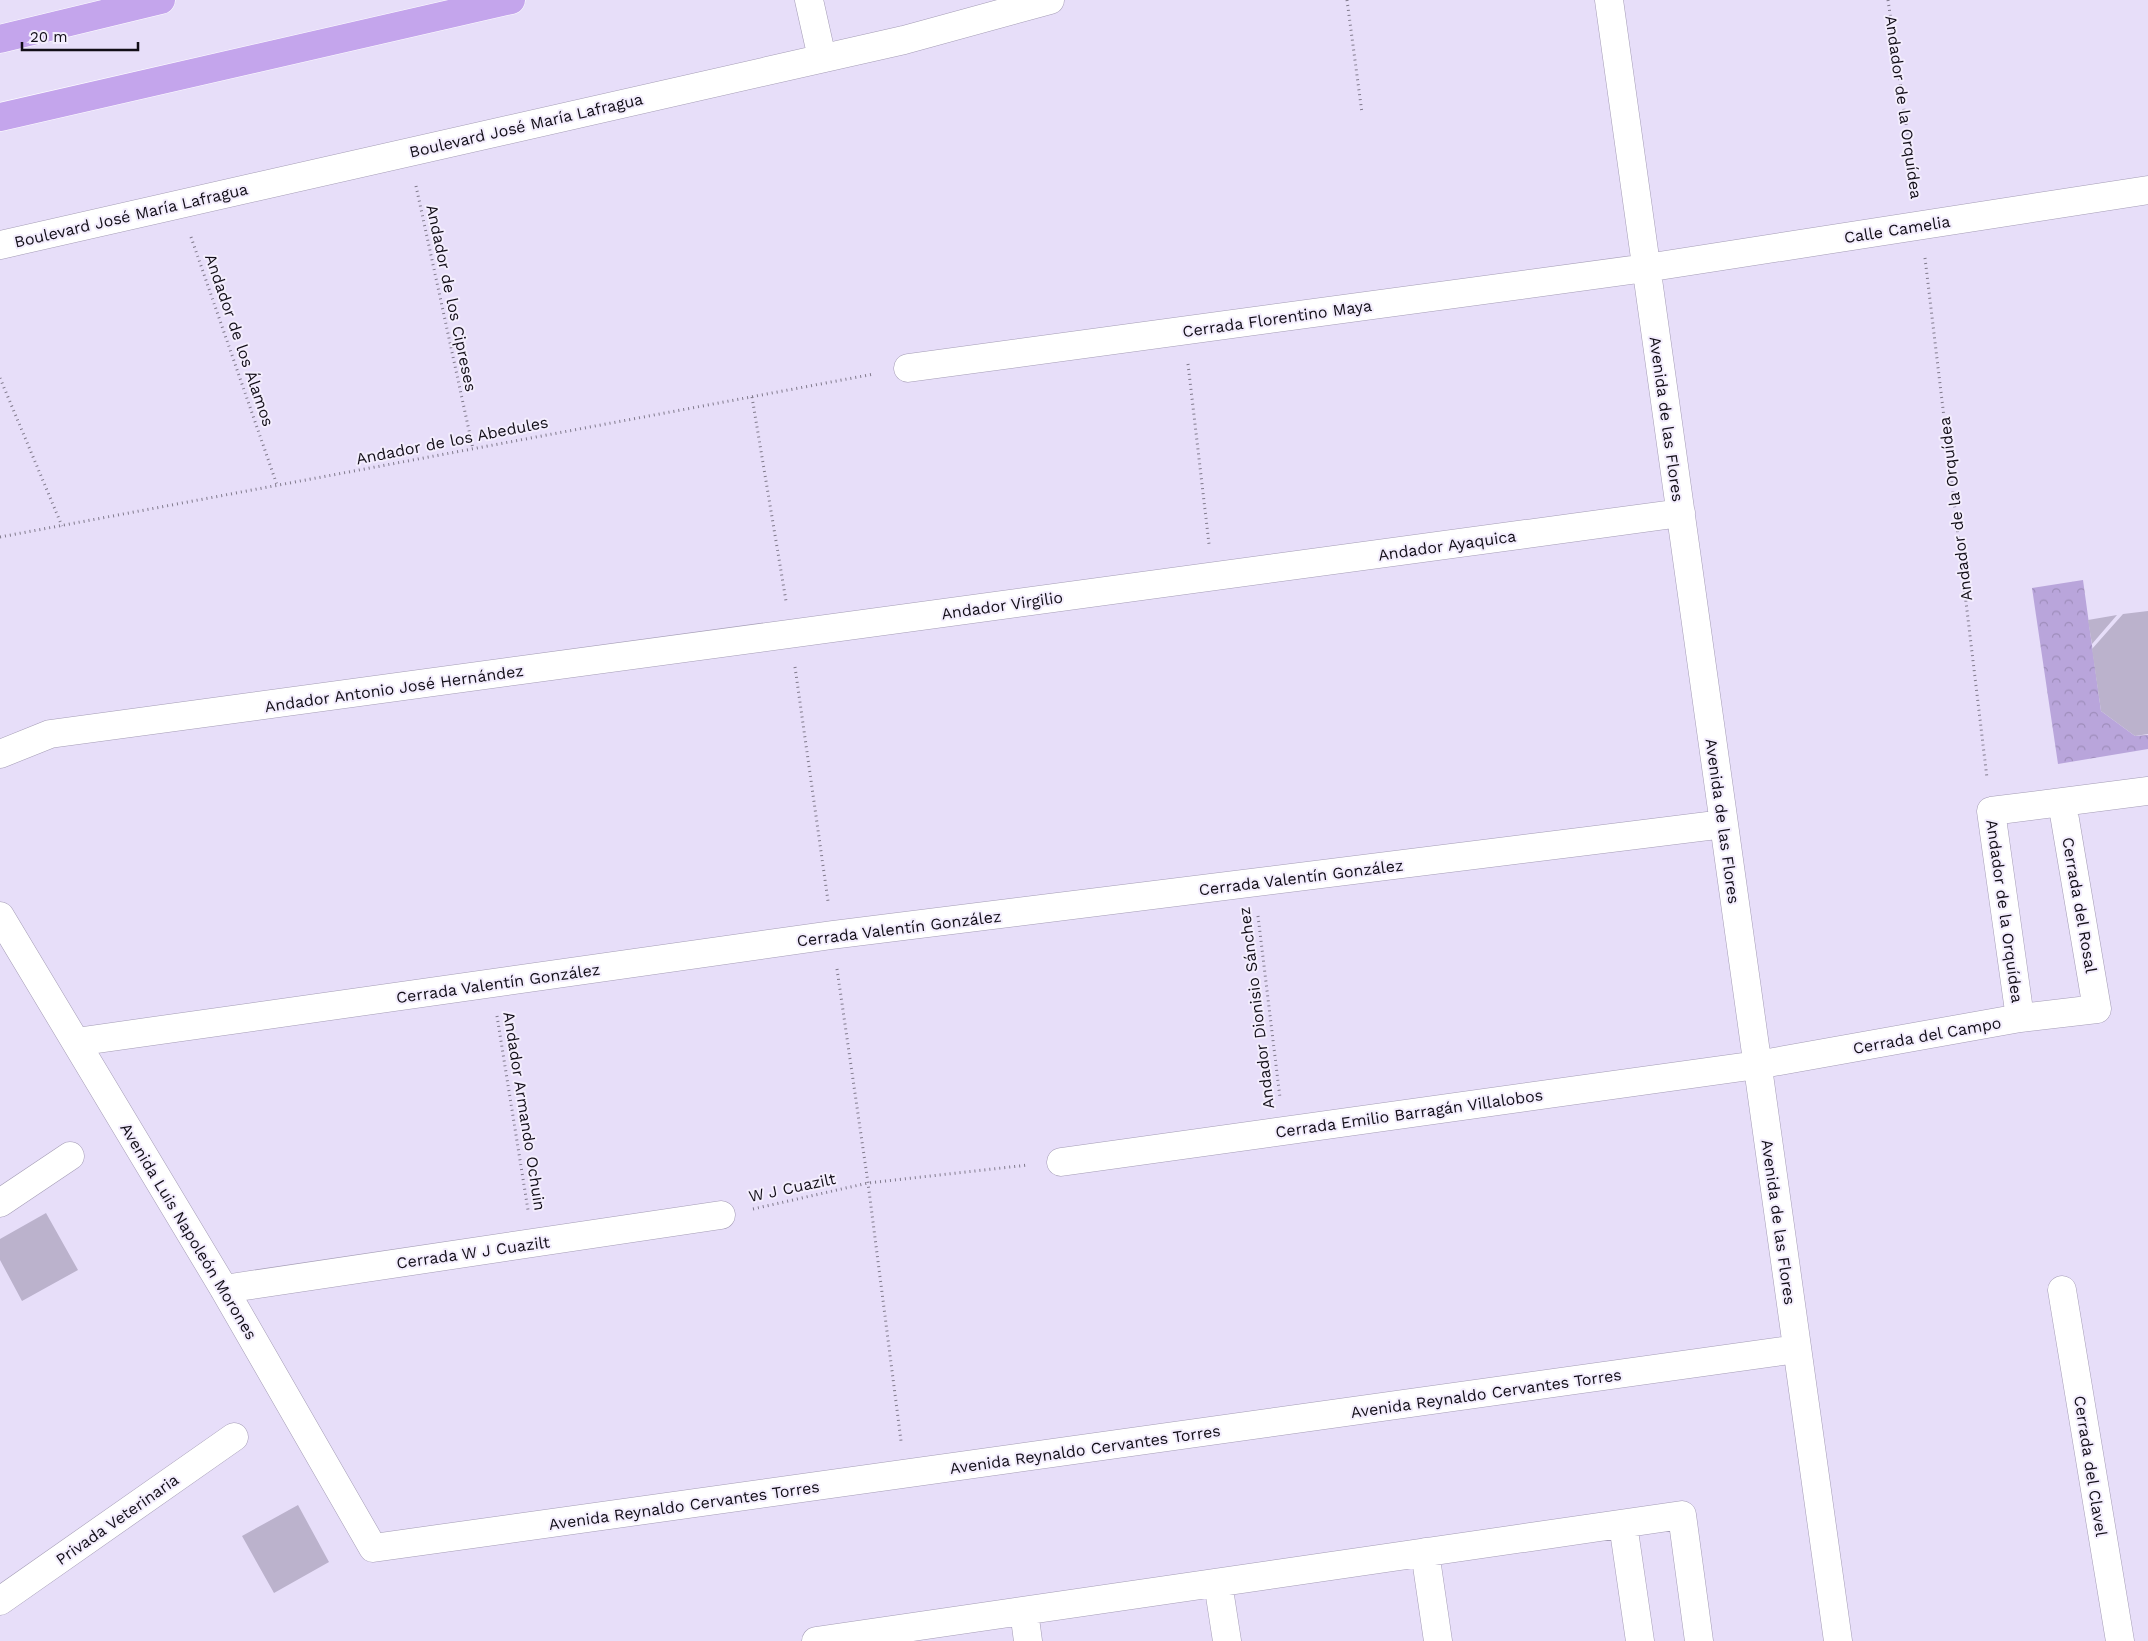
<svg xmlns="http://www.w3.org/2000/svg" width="2148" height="1641" viewBox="0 0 2148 1641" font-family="'Work Sans',sans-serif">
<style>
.forest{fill:url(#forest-crowns)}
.building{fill:#bbb2cc}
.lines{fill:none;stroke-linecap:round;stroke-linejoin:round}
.minor-casing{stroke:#a49cb5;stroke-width:29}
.major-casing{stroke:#fff;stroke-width:29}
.path{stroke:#807a8c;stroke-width:3;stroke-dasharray:1 4;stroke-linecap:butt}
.minor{stroke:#fff;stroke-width:28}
.major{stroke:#c4a5ec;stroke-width:28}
.labels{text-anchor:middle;stroke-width:4;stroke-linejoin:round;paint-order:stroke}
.street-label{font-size:16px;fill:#120e17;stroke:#f3edfd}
</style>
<defs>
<pattern id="forest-crowns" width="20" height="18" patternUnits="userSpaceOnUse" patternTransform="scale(1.25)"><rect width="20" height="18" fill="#b9a5db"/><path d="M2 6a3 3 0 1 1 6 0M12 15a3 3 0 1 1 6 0" fill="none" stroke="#9e8dbb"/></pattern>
</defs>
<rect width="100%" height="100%" fill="#e7def9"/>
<path class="forest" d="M 2083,580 L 2101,711 L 2135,736 L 2148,735 L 2148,749 L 2058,764 L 2032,588 Z"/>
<path class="building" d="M 2148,611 L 2148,734 L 2135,736 L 2101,711 L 2092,649 L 2123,614 Z
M 2117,615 L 2092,644 L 2088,620 Z
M 46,1213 L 78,1270 L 22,1301 L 0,1260 L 0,1239 Z
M 298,1505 L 329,1562 L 274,1593 L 242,1536 Z"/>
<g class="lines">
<defs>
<path id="minor" d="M 809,0 L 822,58
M 1609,0 L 1838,1641
M 0,245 L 904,40 L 1050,0
M 908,368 L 1646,268 L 2148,190
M 0,754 L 50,734 L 1681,513
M 0,916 L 224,1289 L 373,1548 L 1797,1349
M 2020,1018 L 1991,811 L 2148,791
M 76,1042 L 832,935 L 1724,824
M 1061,1162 L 1757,1065 L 2020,1018 L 2097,1009 L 2062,802
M 0,1203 L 70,1156
M 224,1289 L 721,1215
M 2062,1290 L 2120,1641
M 1623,1524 L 1640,1641
M 1425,1552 L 1438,1641
M 1218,1583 L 1227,1641
M 0,1601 L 234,1437
M 1024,1611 L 1028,1641
M 816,1641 L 1682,1515 L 1699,1641"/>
<path id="major" d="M 0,39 L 161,0
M 0,117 L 511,0"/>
</defs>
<use href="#minor" class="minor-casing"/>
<use href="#major" class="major-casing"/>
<path class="path" d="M 1347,0 L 1362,113
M 1888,0 L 1916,192
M 416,186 L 473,449
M 191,237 L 277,485
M 1925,258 L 1987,778
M 1188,364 L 1209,544
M 0,378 L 62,526
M 752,397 L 786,601
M 0,537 L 874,374
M 795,667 L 828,901
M 1258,916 L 1280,1098
M 837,969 L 868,1183 L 901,1441
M 497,1016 L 528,1210
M 753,1209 L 868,1183 L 1028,1165"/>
<use href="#minor" class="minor"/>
<use href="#major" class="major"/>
</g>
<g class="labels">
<g class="street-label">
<text transform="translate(1904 107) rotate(82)" y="6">Andador de la Orquídea</text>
<text transform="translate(526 125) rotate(-13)" y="6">Boulevard José María Lafragua</text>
<text transform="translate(131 215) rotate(-13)" y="6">Boulevard José María Lafragua</text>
<text transform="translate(1897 229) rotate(-9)" y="6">Calle Camelia</text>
<text transform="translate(452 298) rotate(78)" y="6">Andador de los Cipreses</text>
<text transform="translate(1277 318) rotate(-8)" y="6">Cerrada Florentino Maya</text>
<text transform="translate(240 340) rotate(71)" y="6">Andador de los Álamos</text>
<text transform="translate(1667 419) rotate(82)" y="6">Avenida de las Flores</text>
<text transform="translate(452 440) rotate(-11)" y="6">Andador de los Abedules</text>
<text transform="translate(1955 509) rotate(-97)" y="6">Andador de la Orquídea</text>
<text transform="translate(1447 545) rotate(-8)" y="6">Andador Ayaquica</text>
<text transform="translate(1002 605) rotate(-8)" y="6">Andador Virgilio</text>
<text transform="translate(394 688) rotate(-8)" y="6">Andador Antonio José Hernández</text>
<text transform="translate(1723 821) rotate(82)" y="6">Avenida de las Flores</text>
<text transform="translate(1301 877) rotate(-7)" y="6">Cerrada Valentín González</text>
<text transform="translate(2080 905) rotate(80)" y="6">Cerrada del Rosal</text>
<text transform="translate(2005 911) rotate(82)" y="6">Andador de la Orquídea</text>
<text transform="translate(899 928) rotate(-7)" y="6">Cerrada Valentín González</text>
<text transform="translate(498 983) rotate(-8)" y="6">Cerrada Valentín González</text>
<text transform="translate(1256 1008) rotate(-97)" y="6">Andador Dionisio Sánchez</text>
<text transform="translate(1927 1035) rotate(-10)" y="6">Cerrada del Campo</text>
<text transform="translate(525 1111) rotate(81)" y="6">Andador Armando Ochuin</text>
<text transform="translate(1409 1113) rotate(-8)" y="6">Cerrada Emilio Barragán Villalobos</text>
<text transform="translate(792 1187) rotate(-12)" y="6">W J Cuazilt</text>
<text transform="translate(1779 1222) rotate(82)" y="6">Avenida de las Flores</text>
<text transform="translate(189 1231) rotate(59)" y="6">Avenida Luis Napoleón Morones</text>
<text transform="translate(473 1252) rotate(-8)" y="6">Cerrada W J Cuazilt</text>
<text transform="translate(1486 1393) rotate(-8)" y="6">Avenida Reynaldo Cervantes Torres</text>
<text transform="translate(1085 1449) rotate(-8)" y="6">Avenida Reynaldo Cervantes Torres</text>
<text transform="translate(2091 1466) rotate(81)" y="6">Cerrada del Clavel</text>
<text transform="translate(684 1505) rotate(-8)" y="6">Avenida Reynaldo Cervantes Torres</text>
<text transform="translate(117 1519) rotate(-35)" y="6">Privada Veterinaria</text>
</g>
</g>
<path d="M22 42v8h116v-8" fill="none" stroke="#120e17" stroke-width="2.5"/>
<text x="30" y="42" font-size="15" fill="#120e17" stroke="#f3edfd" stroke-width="4" paint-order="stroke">20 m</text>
</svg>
